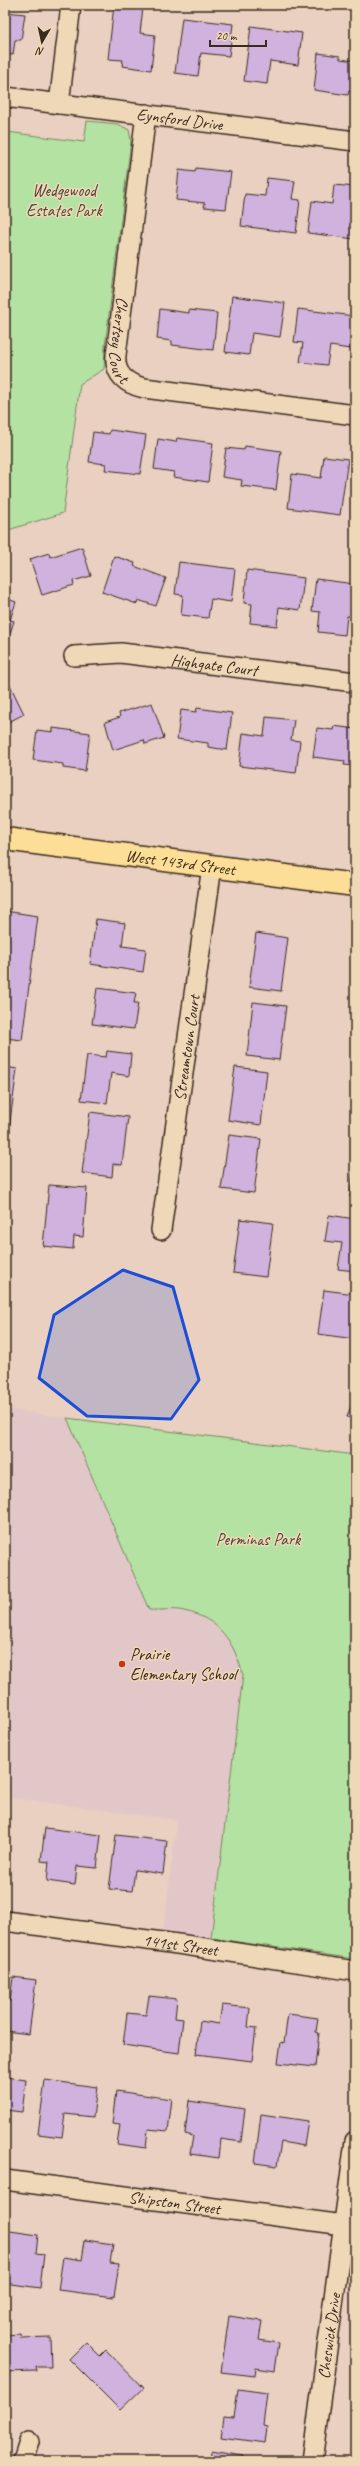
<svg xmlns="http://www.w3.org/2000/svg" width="360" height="2466" viewBox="0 0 360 2466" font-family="Caveat,sans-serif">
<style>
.built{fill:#e2c7c9}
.green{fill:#b3e2a2;stroke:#778660}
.building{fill:#d1b2de;stroke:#3b2a1e}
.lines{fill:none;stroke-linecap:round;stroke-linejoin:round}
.minor-casing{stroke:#3b2a1e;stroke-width:22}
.major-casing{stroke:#3b2a1e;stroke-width:25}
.path{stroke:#3b2a1e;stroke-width:2.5;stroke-dasharray:3 3;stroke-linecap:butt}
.minor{stroke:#efd8b8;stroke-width:19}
.major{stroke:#fcde96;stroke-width:22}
.marked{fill:#1d4ed8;fill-opacity:0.2;stroke:#1d4ed8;stroke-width:3;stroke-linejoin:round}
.poi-dot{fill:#c8321e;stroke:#efd8b8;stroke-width:1.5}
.labels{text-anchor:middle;stroke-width:3;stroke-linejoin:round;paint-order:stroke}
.street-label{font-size:17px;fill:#3b2a1e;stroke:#efd8b8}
.park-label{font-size:17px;fill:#4d4632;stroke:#efd8b8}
.poi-label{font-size:17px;fill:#3b2a1e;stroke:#efd8b8;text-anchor:start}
</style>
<rect width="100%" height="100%" fill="#e9d0c0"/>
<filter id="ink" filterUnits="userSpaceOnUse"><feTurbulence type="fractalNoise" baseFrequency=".025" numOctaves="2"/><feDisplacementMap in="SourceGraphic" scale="8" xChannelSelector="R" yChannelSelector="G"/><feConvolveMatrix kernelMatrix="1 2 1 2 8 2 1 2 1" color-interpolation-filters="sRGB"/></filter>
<g filter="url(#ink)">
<path class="built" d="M 5,1409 L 67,1418 L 149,1610 L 183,1610 L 204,1618 L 226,1634 L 237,1653 L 243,1674 L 211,1938 L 163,1933 L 177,1820 L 5,1797 Z"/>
<path class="green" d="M 5,111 L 9,111 L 7,132 L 84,142 L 87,121 L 118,124 L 129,130 L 131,141 L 105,346 L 104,369 L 80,384 L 63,513 L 5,531 Z
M 67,1418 L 355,1455 L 355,1959 L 211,1938 L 243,1675 C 234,1642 219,1618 184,1611 C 173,1608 160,1611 149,1610 Z"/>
<path class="building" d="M 114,5 L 143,7 L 140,33 L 155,35 L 151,70 L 122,66 L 123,60 L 108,59 Z
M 5,12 L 25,14 L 21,40 L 15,40 L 13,55 L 5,54 Z
M 182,18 L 233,24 L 229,56 L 201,53 L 198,76 L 175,73 Z
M 251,26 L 302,33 L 298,65 L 270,61 L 267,84 L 244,81 Z
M 318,53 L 340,56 L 340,59 L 355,61 L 355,92 L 349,91 L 348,95 L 314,90 Z
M 196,168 L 231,172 L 226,209 L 204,207 L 205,203 L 176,200 L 179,170 L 195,172 Z
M 267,178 L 295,181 L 292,199 L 300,200 L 296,233 L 241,226 L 245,194 L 265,196 Z
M 334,185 L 355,187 L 355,239 L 308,233 L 312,201 L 332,204 Z
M 232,296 L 285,303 L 280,337 L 252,333 L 249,355 L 225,352 Z
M 160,309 L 189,313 L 189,310 L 217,313 L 213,350 L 172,345 L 172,341 L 157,339 Z
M 298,309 L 354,316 L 350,349 L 330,346 L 327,365 L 300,362 L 303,343 L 294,342 Z
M 110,430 L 146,435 L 140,474 L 105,470 L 106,464 L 89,462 L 93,432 L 109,434 Z
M 177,438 L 213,443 L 208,482 L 173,477 L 174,472 L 154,469 L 158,439 L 176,442 Z
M 245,446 L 281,451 L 276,490 L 241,486 L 242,480 L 222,477 L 226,448 L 244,450 Z
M 324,456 L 348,459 L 340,515 L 288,508 L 292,474 L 321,478 Z
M 82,547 L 91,576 L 73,581 L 74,585 L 42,595 L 30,559 L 49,553 L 50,557 Z
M 114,556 L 135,563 L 134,566 L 166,578 L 156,606 L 138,600 L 137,604 L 102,592 Z
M 179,562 L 235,569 L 231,602 L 211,599 L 208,618 L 181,615 L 183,595 L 175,594 Z
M 247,570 L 304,578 L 300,610 L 279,607 L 277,626 L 250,623 L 252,604 L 244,603 Z
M 316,579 L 355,584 L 355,617 L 347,616 L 345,635 L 318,632 L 320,612 L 312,611 Z
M 5,598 L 16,602 L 10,620 L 14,621 L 5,649 Z
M 5,683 L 9,683 L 24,714 L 5,724 Z
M 152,703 L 164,738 L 145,744 L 144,740 L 113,750 L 105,722 L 120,717 L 119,713 Z
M 197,708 L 232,713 L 227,750 L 208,747 L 208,743 L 177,739 L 181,710 L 196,712 Z
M 266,717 L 294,720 L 291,740 L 300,741 L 296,773 L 239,766 L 243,733 L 264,736 Z
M 334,726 L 355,729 L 355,766 L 344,765 L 345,761 L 313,757 L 317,728 L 333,730 Z
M 53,728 L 90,733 L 85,771 L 63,768 L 63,764 L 33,760 L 37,730 L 53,732 Z
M 5,911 L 38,916 L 22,1040 L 5,1038 Z
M 96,919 L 125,923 L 122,946 L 146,949 L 143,972 L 90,964 Z
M 256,933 L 288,938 L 281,991 L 249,987 Z
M 97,988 L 136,993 L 134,1003 L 138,1003 L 134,1029 L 92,1024 Z
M 253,1002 L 286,1006 L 279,1060 L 247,1056 Z
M 107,1051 L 131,1054 L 129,1076 L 111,1073 L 107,1103 L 81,1100 L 87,1055 L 106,1057 Z
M 5,1067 L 17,1069 L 5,1159 Z
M 235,1067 L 267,1071 L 261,1125 L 228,1120 Z
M 90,1112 L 128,1117 L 122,1165 L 113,1164 L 112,1177 L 82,1173 Z
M 229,1135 L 261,1139 L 254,1193 L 221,1189 Z
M 354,1159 L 355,1159 L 355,1197 L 350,1197 Z
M 49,1185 L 87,1188 L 83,1237 L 74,1236 L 73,1249 L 43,1246 Z
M 329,1215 L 355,1219 L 355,1271 L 338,1269 L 342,1243 L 325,1241 Z
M 240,1219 L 273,1223 L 266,1277 L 233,1273 Z
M 324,1290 L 355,1294 L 355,1339 L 318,1334 Z
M 355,1395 L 355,1419 L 347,1417 Z
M 45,1828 L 101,1835 L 97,1868 L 77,1866 L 75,1885 L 47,1881 L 49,1862 L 41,1861 Z
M 116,1835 L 167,1841 L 163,1874 L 135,1870 L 132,1891 L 109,1889 Z
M 13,1977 L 36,1980 L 29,2034 L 5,2031 L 5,2000 L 10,2001 Z
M 149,1996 L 177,1999 L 175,2018 L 183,2019 L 179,2053 L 123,2045 L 127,2013 L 146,2015 Z
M 222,2005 L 250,2008 L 248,2027 L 256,2028 L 252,2061 L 196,2054 L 200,2021 L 219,2024 Z
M 288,2014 L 318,2018 L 316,2032 L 319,2033 L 315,2067 L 278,2063 L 281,2042 L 284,2043 Z
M 5,2077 L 26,2080 L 22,2112 L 5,2110 Z
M 45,2080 L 97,2087 L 93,2117 L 65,2114 L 62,2137 L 38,2134 Z
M 116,2091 L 172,2099 L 168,2131 L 148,2129 L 146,2148 L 117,2144 L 120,2125 L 112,2124 Z
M 189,2101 L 245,2109 L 241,2142 L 221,2139 L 219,2158 L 190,2154 L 193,2136 L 185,2134 Z
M 261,2114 L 308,2121 L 304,2146 L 281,2142 L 277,2166 L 255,2163 Z
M 10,2231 L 38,2235 L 36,2253 L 44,2254 L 40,2288 L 5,2283 L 5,2250 L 7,2250 Z
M 85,2240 L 113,2244 L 110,2263 L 119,2264 L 114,2297 L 58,2290 L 63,2257 L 82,2260 Z
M 229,2316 L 262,2321 L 259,2340 L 278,2343 L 274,2371 L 256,2368 L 255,2376 L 221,2372 Z
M 20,2334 L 21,2338 L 50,2337 L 51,2367 L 36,2367 L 37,2371 L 5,2372 L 5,2335 Z
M 86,2342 L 100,2356 L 106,2350 L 143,2388 L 120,2410 L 69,2359 Z
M 238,2389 L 267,2393 L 263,2426 L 267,2427 L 265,2443 L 221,2437 L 224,2417 L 234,2418 Z
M 211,2451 L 244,2456 L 243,2461 L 210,2461 Z"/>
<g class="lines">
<defs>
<g id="minor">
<path id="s1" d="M 5,97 L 355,141"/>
<path d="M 59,104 L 71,5"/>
<path id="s2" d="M 146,114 L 116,355 C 114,375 127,384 144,388 L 355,415"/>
<path id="s3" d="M 74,656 L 121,653 L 355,682"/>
<path id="s4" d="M 161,1230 L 212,866"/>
<path id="s5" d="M 5,1921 L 185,1945 L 355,1971"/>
<path id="s6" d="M 5,2180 L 344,2225"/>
<path d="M 23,2461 L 29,2442"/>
<path id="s7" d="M 312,2461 L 355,2141"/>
</g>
<g id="major">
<path id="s8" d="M 5,839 L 355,885"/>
</g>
</defs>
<use href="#minor" class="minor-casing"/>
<use href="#major" class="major-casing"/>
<path class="path" d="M 5,120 L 8,120"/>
<use href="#minor" class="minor"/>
<use href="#major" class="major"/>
</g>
</g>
<path class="marked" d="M 123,1270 L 173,1287 L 199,1380 L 171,1419 L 87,1416 L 39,1378 L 54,1315 Z"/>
<circle class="poi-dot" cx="122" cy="1664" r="4"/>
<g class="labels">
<g class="street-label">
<text dy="6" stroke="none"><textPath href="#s1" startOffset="176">Eynsford Drive</textPath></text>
<text dy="6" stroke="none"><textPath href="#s2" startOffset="228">Chertsey Court</textPath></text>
<text dy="6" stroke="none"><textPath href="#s3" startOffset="141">Highgate Court</textPath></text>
<text dy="6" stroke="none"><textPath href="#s8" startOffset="177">West 143rd Street</textPath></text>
<text dy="6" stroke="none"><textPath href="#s4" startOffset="184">Streamtown Court</textPath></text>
<text dy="6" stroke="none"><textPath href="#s5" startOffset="177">141st Street</textPath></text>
<text dy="6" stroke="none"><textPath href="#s6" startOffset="171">Shipston Street</textPath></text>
<text dy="6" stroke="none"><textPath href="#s7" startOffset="126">Cheswick Drive</textPath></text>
</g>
<g class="park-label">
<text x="64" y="196">Wedgewood<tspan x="64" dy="20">Estates Park</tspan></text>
<text x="258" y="1545">Perminas Park</text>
</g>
<g class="poi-label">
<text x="130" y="1660">Prairie<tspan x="130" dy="20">Elementary School</tspan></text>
</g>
</g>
<rect width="360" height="2466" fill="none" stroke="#efd8b8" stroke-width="20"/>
<rect x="10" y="10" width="340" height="2446" fill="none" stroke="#3b2a1e" stroke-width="1.5" filter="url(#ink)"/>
<g transform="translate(42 42) rotate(189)" stroke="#efd8b8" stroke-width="3" paint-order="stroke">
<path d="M0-3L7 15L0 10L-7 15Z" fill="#3b2a1e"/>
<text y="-6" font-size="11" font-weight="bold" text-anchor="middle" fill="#3b2a1e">N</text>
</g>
<path d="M210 40v6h56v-6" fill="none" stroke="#3b2a1e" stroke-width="2"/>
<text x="216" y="40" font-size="12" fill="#3b2a1e" stroke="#efd8b8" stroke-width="3" paint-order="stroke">20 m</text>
</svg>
